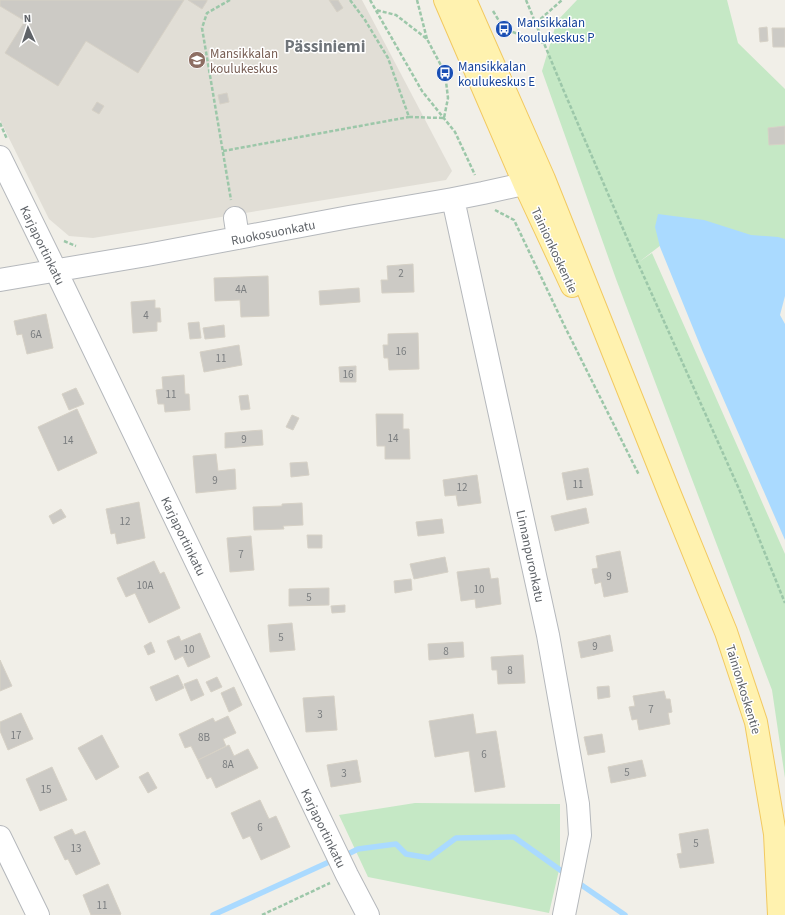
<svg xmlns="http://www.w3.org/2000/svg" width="785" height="915" viewBox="0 0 785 915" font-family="'Source Sans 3',sans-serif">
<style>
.education{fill:#e1ded6}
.green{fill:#c5e8c5}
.water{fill:#aadaff}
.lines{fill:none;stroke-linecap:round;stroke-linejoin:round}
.stream{stroke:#aadaff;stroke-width:5.5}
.building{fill:#cccac5;stroke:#d6d1c6}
.minor-casing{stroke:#b5b8bc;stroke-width:24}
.major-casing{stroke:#f2c960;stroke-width:24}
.path{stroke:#9cc7a9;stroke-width:2.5;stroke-dasharray:4 2;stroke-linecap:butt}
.minor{stroke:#fff;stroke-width:22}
.major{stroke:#fff2af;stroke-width:22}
.labels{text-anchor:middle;stroke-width:3;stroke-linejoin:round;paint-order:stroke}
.number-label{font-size:11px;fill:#7a7d7f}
.transit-label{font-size:13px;fill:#164399;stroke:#fff;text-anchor:start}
.education-label{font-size:13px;fill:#785e54;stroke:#fff;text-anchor:start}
.street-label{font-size:13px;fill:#5f6368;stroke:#fff}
.district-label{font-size:17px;font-weight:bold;fill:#70757a;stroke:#fff}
</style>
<rect width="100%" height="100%" fill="#f1efe8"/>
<path class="education" d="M 0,0 L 362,0 L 452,171 L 446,180 L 93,238 L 69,236 L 49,219 L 0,120 Z"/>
<path class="green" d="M 577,0 L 727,0 L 738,43 L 785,89 L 785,260 L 674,235 L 639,262 L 652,253 L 785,554 L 785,778 L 772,690 L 616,279 L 542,71 L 557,21 Z
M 415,803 L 560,804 L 560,866 L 549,913 L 368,877 L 339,815 Z"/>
<path class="water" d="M 658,214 L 704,220 L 751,235 L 778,237 L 785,239 L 785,296 L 780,315 L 785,324 L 785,540 L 702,350 L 660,247 L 655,227 Z"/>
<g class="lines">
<path class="stream" d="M 348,854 L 358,849 L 396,844 L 406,854 L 429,858 L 456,838 L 514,837 L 563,872
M 580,884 L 625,915
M 213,915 L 329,862"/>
</g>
<path class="building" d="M 0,0 L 184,0 L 138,73 L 86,41 L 58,86 L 5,53 L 25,21 L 0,6 Z
M 188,0 L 207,0 L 207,1 L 202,9 Z
M 329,0 L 338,0 L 343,8 L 337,12 Z
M 767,27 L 768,41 L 760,42 L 759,28 Z
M 772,28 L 785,28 L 785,47 L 773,47 Z
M 227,93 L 229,102 L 220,104 L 218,95 Z
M 97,102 L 104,106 L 99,114 L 92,110 Z
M 785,126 L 785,144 L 769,145 L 768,128 Z
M 413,264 L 414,292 L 382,293 L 381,280 L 388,280 L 387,266 Z
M 268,276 L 269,316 L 241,317 L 240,300 L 215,301 L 214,278 Z
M 359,288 L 360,302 L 320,305 L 319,291 Z
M 155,300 L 155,308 L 160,308 L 161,322 L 157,322 L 157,331 L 133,333 L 131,302 Z
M 46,314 L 53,348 L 27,354 L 22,334 L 17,335 L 14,321 Z
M 199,322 L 201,338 L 190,339 L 188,323 Z
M 224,325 L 225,337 L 205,339 L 203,328 Z
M 418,333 L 419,369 L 389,370 L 388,358 L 384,358 L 383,345 L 388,345 L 388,334 Z
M 239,345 L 242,365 L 204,372 L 200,352 Z
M 356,366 L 356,382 L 340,382 L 339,367 Z
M 184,375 L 185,394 L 189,394 L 190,410 L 165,412 L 164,404 L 158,404 L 156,390 L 163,389 L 162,377 Z
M 76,388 L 84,404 L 69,410 L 62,394 Z
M 248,395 L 250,409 L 241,410 L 239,396 Z
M 77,409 L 97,453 L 58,471 L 38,427 Z
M 376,414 L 403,414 L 403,429 L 409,429 L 410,459 L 385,459 L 385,446 L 377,446 Z
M 292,415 L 299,418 L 293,430 L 286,427 Z
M 262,430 L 263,445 L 225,448 L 225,433 Z
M 216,454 L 218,471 L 235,469 L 236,489 L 196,493 L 193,456 Z
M 307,462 L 309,475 L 291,477 L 290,463 Z
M 588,468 L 593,495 L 567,500 L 562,473 Z
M 477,475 L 481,503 L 458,506 L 456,495 L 445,496 L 443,480 Z
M 139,502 L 145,538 L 117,544 L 115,533 L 111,534 L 106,509 Z
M 302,503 L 303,525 L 283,526 L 284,529 L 254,530 L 253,507 L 282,506 L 282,504 Z
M 586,508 L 589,523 L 555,531 L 551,516 Z
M 61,509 L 66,517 L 53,524 L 49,516 Z
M 442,519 L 444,533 L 418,536 L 416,522 Z
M 307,535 L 322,535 L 322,548 L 308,548 Z
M 251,536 L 254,570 L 230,572 L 227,538 Z
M 620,551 L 628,592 L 604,597 L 601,582 L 595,584 L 592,569 L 598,568 L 596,556 Z
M 445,557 L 448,572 L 414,579 L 410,564 Z
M 154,561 L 160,574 L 164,572 L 180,608 L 149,623 L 135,593 L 126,597 L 117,578 Z
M 489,568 L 491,579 L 498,578 L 501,604 L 476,608 L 475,599 L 461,601 L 457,572 Z
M 411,579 L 412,590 L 395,593 L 394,581 Z
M 329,588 L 329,605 L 289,606 L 289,589 Z
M 345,605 L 345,612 L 332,613 L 331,606 Z
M 292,623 L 295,650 L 270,652 L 268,625 Z
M 200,633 L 210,657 L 188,667 L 183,656 L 175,660 L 167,641 L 179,636 L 181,641 Z
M 610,635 L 613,651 L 581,658 L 578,642 Z
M 151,642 L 155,652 L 148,655 L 144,646 Z
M 463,642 L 464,657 L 429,660 L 428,644 Z
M 523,655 L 525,683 L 498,684 L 497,670 L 492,670 L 491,657 Z
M 0,660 L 12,686 L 0,691 Z
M 178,675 L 184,688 L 156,701 L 150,687 Z
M 217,677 L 222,687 L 211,692 L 206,682 Z
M 197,679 L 204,695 L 191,701 L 184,684 Z
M 609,686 L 610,697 L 598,699 L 597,687 Z
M 234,687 L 242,705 L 229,712 L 221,693 Z
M 664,691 L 666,699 L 670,699 L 672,712 L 668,713 L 670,724 L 639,730 L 637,719 L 632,720 L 629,707 L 635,706 L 633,696 Z
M 334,696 L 337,730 L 306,732 L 303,698 Z
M 21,713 L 33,739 L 8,750 L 0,731 L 0,722 Z
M 473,714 L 476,734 L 496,731 L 505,787 L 475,792 L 469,751 L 435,757 L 429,721 Z
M 228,716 L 236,733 L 223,739 L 226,746 L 198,760 L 191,746 L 185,748 L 179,734 L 213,718 L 215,722 Z
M 602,734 L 605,752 L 588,755 L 584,737 Z
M 102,735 L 119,767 L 96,780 L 78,748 Z
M 229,745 L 234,756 L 248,749 L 258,768 L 216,788 L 211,777 L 207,779 L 198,760 Z
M 357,760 L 361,782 L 331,787 L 327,765 Z
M 642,760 L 646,776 L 611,783 L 608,767 Z
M 52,767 L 67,800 L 40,811 L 26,779 Z
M 148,772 L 157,788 L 148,793 L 139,777 Z
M 260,800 L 269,819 L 276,816 L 290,847 L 261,860 L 250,836 L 243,839 L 231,813 Z
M 72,829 L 75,835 L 85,831 L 100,864 L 76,875 L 68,859 L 65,860 L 54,837 Z
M 708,829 L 714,863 L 680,868 L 677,854 L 682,853 L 679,834 Z
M 108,884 L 121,914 L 120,915 L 91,915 L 83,895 Z"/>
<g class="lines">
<defs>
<path id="minor" d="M 0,157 L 56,271 L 347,875 L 368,915
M 453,199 L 548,635 L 578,804 L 580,835 L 564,915
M 235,218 L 238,238
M 0,280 L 147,255 L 349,217 L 453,199 L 483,193 L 541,180
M 0,837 L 38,915"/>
<path id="major" d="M 445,0 L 524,183 L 572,286
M 465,0 L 544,179 L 671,497 L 726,632 L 756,722 L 775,834 L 779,915"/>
</defs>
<use href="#minor" class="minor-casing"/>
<use href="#major" class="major-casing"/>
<path class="path" d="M 230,0 L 207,13 L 202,28 L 231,200
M 350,0 L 365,20 L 388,58 L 409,117 L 444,118 L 448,98 L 445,73 L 427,39 L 396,15 L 376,10
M 370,0 L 422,91 L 455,132 L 475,175
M 417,0 L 427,39
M 526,0 L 563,89 L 633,252 L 739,489 L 785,603
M 493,11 L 504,29 L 544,43
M 536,23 L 562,0
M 0,123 L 7,139
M 223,151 L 409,117
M 495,210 L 514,220 L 565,327 L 639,475
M 64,241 L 76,246
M 262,915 L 330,883"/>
<use href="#minor" class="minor"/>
<use href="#major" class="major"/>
</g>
<defs>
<symbol id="bus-disc" viewBox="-11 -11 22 22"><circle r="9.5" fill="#1a4fb4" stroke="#fff"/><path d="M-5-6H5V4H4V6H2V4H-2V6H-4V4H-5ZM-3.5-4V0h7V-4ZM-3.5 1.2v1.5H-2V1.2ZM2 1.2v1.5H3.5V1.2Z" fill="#fff"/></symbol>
<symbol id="school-disc" viewBox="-11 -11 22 22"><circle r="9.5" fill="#8d6e63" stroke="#fff"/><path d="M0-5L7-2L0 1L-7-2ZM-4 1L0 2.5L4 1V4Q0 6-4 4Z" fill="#fff"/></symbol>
</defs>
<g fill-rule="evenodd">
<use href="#bus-disc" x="494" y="19" width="20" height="20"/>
<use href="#school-disc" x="187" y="50" width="20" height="20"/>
<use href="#bus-disc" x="435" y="63" width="20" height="20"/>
</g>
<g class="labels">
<g class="number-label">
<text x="401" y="277">2</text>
<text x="241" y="293">4A</text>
<text x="146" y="319">4</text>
<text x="36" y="338">6A</text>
<text x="401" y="355">16</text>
<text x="221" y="362">11</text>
<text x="348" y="378">16</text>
<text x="171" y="398">11</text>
<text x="393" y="442">14</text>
<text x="244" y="443">9</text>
<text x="68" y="444">14</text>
<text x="215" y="484">9</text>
<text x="578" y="488">11</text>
<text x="462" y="491">12</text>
<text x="125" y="525">12</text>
<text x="241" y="558">7</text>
<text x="609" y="580">9</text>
<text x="145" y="589">10A</text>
<text x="479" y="593">10</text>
<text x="309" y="601">5</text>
<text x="281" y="641">5</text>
<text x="595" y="650">9</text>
<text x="189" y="653">10</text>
<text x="446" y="655">8</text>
<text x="510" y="674">8</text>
<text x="651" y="713">7</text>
<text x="320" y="718">3</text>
<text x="16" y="739">17</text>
<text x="204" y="741">8B</text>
<text x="484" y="758">6</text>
<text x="228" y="768">8A</text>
<text x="627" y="776">5</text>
<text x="344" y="777">3</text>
<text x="46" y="793">15</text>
<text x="260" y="831">6</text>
<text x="696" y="847">5</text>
<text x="76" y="852">13</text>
<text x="102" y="909">11</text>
</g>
<g class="transit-label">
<text x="517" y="27">Mansikkalan<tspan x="517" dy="15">koulukeskus P</tspan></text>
<text x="458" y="71">Mansikkalan<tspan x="458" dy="15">koulukeskus E</tspan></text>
</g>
<g class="education-label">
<text x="210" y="58">Mansikkalan<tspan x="210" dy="15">koulukeskus</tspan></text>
</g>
<g class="street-label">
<text transform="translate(273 232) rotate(-11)" y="5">Ruokosuonkatu</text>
<text transform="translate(43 245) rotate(64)" y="5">Karjaportinkatu</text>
<text transform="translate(555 250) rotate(65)" y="5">Tainionkoskentie</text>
<text transform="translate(184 536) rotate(64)" y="5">Karjaportinkatu</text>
<text transform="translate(531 556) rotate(78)" y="5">Linnanpuronkatu</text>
<text transform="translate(744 689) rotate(73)" y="5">Tainionkoskentie</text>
<text transform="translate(324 828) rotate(64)" y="5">Karjaportinkatu</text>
</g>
<g class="district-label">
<text x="325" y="52">Pässiniemi</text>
</g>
</g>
<g transform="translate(28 28) rotate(357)" stroke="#ffffff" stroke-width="3" paint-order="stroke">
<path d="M0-3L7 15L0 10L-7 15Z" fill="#5f6368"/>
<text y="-6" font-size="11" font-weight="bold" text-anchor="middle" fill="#5f6368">N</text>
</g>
</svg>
